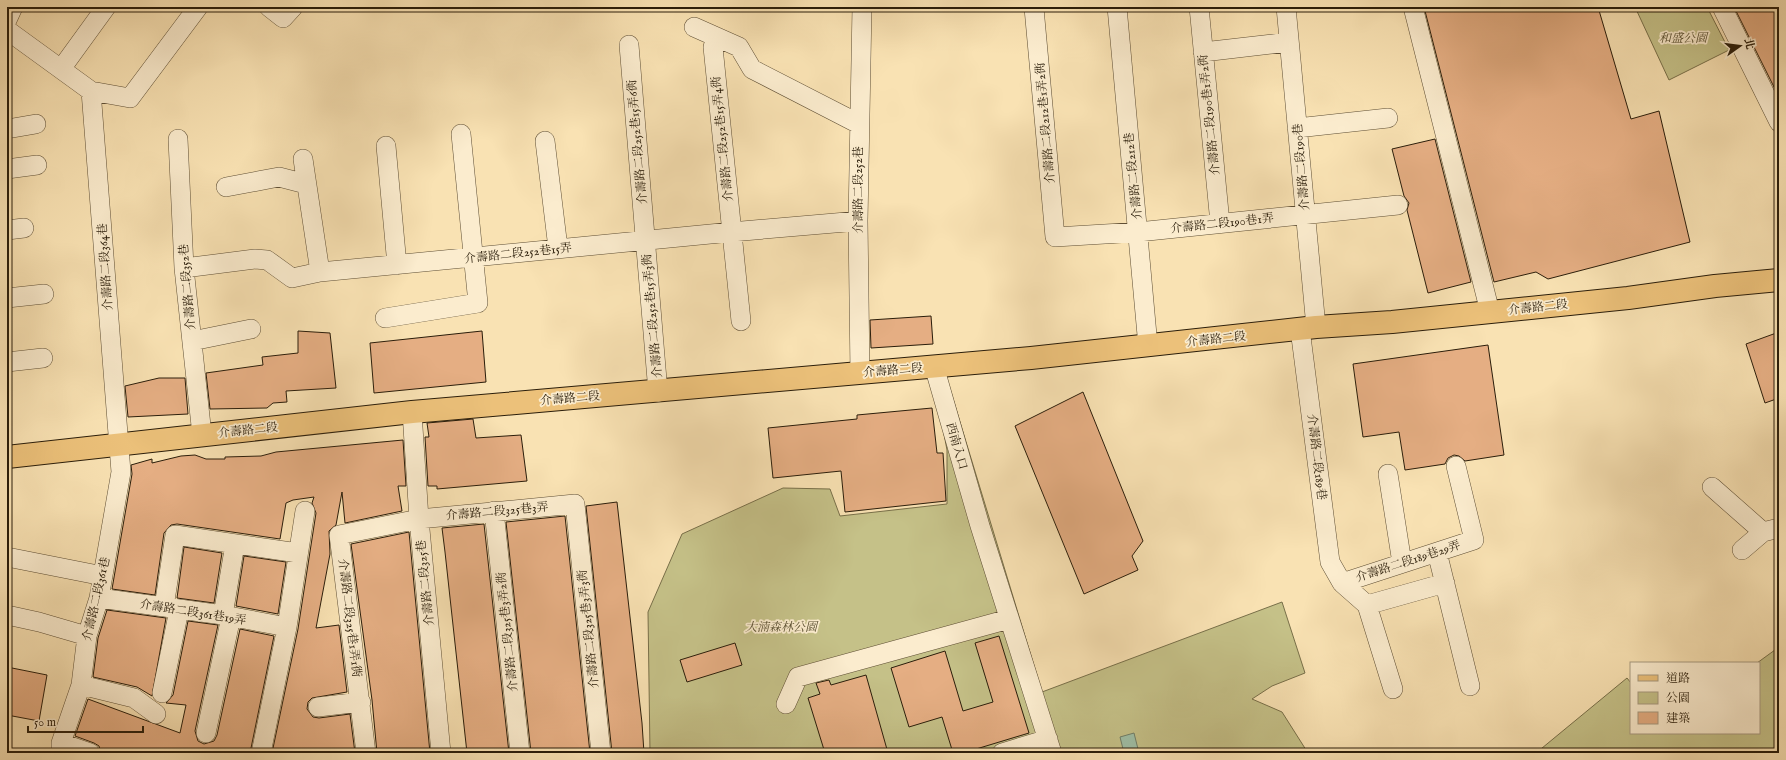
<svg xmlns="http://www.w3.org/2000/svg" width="1786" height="760" viewBox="0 0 1786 760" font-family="'IM FELL English','Noto Serif TC',serif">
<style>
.green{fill:#c5c188;stroke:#786f49}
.water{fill:#9fbfa6;stroke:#707e68}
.building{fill:#e5ae83;stroke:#2a1d0a}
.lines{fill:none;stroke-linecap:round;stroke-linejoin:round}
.minor-casing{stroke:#5e4e34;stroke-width:20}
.major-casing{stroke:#2a1d0a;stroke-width:24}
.minor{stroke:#fbecce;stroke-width:19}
.major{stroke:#ecc17a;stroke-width:22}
.labels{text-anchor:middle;stroke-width:3.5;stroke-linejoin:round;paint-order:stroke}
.park-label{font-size:12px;font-style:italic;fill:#584e30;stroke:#fbecce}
.street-label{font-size:12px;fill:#2a1d0a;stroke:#fbecce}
</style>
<rect width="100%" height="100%" fill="#f9e2b3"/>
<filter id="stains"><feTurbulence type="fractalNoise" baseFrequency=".005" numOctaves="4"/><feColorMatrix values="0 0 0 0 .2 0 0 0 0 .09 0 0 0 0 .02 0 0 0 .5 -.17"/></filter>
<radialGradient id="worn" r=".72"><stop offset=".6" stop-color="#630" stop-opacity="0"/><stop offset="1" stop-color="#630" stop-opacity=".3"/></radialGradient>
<path class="green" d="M 1635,7 L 1707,7 L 1729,50 L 1669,80 Z
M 950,389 L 1042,692 L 1282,602 L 1305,673 L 1272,686 L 1252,699 L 1282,712 L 1308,753 L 650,753 L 648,612 L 682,534 L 783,488 L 830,489 L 840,516 L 947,504 L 947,450 L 936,392 Z
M 1779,647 L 1779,753 L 1536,753 L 1627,678 L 1631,683 L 1631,733 L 1759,733 L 1759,663 L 1757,663 Z"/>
<path class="water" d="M 1134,733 L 1139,753 L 1124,753 L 1120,737 Z"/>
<path class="building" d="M 1424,7 L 1598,7 L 1631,119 L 1659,111 L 1690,242 L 1548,279 L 1536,272 L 1494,282 Z
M 1734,7 L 1779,7 L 1779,97 Z
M 1435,139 L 1471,282 L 1428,293 L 1407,210 L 1409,203 L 1404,196 L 1392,149 Z
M 931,316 L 933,344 L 871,348 L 870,320 Z
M 298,331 L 330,333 L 336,388 L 286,391 L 287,402 L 273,403 L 267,408 L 210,409 L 206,373 L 263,365 L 262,357 L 298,353 Z
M 482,331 L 486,382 L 374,393 L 370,343 Z
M 1779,332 L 1779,398 L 1765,403 L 1746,344 Z
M 1488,345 L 1504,455 L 1465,461 L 1459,456 L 1454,455 L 1448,458 L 1445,464 L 1405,470 L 1399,432 L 1363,437 L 1353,364 Z
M 159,378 L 185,378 L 188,414 L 128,417 L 125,386 Z
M 1083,392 L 1143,541 L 1132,556 L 1138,570 L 1084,594 L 1015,426 Z
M 932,408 L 937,453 L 943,453 L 946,501 L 845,512 L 841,471 L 773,478 L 768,428 L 857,419 L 857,415 Z
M 473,419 L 476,438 L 521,435 L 527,481 L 437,489 L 437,486 L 428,486 L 425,437 L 429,437 L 427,423 Z
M 403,440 L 406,486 L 398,486 L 402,511 L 345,523 L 342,492 L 336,525 L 329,531 L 330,554 L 316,628 L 339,625 L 347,692 L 312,698 L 308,702 L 307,709 L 313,717 L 319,718 L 350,714 L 355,753 L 272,753 L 298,629 L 316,513 L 312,503 L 314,497 L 293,500 L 286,503 L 280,539 L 177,524 L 171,525 L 164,533 L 155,595 L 112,589 L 132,474 L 131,465 L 152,459 L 152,463 L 181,456 L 195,455 L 206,459 L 225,459 L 225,457 L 261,456 L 276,452 Z
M 617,502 L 642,723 L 644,753 L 612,753 L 586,506 Z
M 565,516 L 590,753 L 531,753 L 506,522 Z
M 484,524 L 509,753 L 467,753 L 445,552 L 442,528 Z
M 409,532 L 430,753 L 377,753 L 372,700 L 351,544 Z
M 184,547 L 222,553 L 214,603 L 177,598 Z
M 244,556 L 286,562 L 278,614 L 236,606 Z
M 107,610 L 166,618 L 152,696 L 137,687 L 93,677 L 98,638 Z
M 188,621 L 218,625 L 195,731 L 198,741 L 204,744 L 214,741 L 217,735 L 240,629 L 274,636 L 250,753 L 101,753 L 99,746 L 94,743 L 75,736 L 88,699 L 180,733 L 186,705 L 166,703 L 173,695 Z
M 999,636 L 1029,733 L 963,753 L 953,753 L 942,717 L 909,727 L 891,668 L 945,651 L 963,711 L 993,702 L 975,643 Z
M 735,643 L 742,665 L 687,682 L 680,660 Z
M 7,667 L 47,675 L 39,721 L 7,715 Z
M 866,675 L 888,753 L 825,753 L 808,698 L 820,694 L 816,683 L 829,680 L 831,685 Z"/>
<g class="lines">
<defs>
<path id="minor" d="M 269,7 L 283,18 L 293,7
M 1117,7 L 1148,346
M 1199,7 L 1220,223
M 1286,7 L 1316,327
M 1413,7 L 1490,312
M 1722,7 L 1779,122
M 1034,8 L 1055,237 L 1138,232 L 1398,205
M 7,20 L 13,7
M 694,27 L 739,47 L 752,69 L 859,124
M 7,30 L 91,91 L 130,98 L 198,7
M 629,45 L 658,392
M 713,47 L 741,321
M 1203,52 L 1289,42
M 61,69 L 106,7
M 1297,128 L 1388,118
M 7,129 L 36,124
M 178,139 L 184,268 L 202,435
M 545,141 L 558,248
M 386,146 L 397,265
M 303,159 L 320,272
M 7,169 L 37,165
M 226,187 L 279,177 L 306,184
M 7,230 L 24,228
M 184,268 L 255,259 L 267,260 L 292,278 L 320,272 L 731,232 L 858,221
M 7,298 L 44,294
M 385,318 L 478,303 L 461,134
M 1300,329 L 1330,562 L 1342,583 L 1367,605 L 1445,583
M 192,341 L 251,329
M 7,362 L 43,358
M 934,366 L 980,526 L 1052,753
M 860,373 L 858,221 L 862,7
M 412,412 L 419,519 L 441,753
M 1388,474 L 1402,563
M 1712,487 L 1763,532 L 1779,528
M 494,511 L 520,753
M 1742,550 L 1763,532
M 1437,552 L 1470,686
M 7,557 L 103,576
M 1342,583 L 1474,540 L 1456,466
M 99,598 L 223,615 L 287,627
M 1367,605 L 1393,689
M 164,607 L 175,535 L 298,553
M 7,615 L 39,622 L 87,636
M 223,615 L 235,544
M 81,685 L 134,698 L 156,714
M 162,693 L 179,610
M 786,704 L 798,677 L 1009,619
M 318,707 L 361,702
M 206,733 L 231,617
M 61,743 L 90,753
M 61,753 L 61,743 L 81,685 L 87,636 L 99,598 L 121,472 L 91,91
M 261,753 L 287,627 L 305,511
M 366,753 L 339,535 L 419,519 L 575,504 L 601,753
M 1002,753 L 1048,739"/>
<path id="major" d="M 7,457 L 412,412 L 1031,358 L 1316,327 L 1392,322 L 1628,298 L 1715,286 L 1779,280"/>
</defs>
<use href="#minor" class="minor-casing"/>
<use href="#major" class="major-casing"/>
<use href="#minor" class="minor"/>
<use href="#major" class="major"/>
</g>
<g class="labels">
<g class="park-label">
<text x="1683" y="42">和盛公園</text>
<text x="781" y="631">大湳森林公園</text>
</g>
<g class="street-label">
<text transform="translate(1209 115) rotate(-96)" y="4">介壽路二段190巷1弄2衖</text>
<text transform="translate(1045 123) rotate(-95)" y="4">介壽路二段212巷1弄2衖</text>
<text transform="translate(722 139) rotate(-96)" y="4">介壽路二段252巷15弄4衖</text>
<text transform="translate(637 142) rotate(-95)" y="4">介壽路二段252巷15弄6衖</text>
<text transform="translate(1301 167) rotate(-95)" y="4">介壽路二段190巷</text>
<text transform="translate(1133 176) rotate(-96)" y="4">介壽路二段212巷</text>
<text transform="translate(858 190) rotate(-90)" y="4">介壽路二段252巷</text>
<text transform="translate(1222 223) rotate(-6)" y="4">介壽路二段190巷1弄</text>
<text transform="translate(518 253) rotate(-6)" y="4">介壽路二段252巷15弄</text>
<text transform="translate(105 267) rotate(-94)" y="4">介壽路二段364巷</text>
<text transform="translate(187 287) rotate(-95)" y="4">介壽路二段352巷</text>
<text transform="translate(1538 307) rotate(-6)" y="4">介壽路二段</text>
<text transform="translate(652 316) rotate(-95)" y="4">介壽路二段252巷15弄3衖</text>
<text transform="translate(1216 339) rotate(-6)" y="4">介壽路二段</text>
<text transform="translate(893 370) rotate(-5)" y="4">介壽路二段</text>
<text transform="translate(570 398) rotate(-5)" y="4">介壽路二段</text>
<text transform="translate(248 430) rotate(-6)" y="4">介壽路二段</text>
<text transform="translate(957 446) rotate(74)" y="4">西南入口</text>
<text transform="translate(1317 457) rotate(83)" y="4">介壽路二段189巷</text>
<text transform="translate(497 511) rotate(-5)" y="4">介壽路二段325巷3弄</text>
<text transform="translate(1408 561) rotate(-18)" y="4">介壽路二段189巷29弄</text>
<text transform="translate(425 583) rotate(-96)" y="4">介壽路二段325巷</text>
<text transform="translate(96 599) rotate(-77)" y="4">介壽路二段361巷</text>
<text transform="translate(193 612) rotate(9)" y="4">介壽路二段361巷19弄</text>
<text transform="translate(350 618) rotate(83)" y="4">介壽路二段325巷1弄1衖</text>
<text transform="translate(588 629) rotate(-96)" y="4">介壽路二段325巷3弄3衖</text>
<text transform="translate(507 632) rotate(-96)" y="4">介壽路二段325巷3弄2衖</text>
</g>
</g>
<rect width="1786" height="760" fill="none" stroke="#f9e2b3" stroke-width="24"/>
<rect x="8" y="8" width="1770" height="744" fill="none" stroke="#2a1d0a" stroke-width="2"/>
<rect x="12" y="12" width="1762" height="736" fill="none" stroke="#2a1d0a"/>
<rect x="1630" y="662" width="130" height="72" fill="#fbecce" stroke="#a79980"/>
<rect x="1638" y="675" width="20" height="6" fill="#ecc17a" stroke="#a79980"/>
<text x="1666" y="682" font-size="12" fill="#2a1d0a">道路</text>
<rect x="1638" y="692" width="20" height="12" fill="#c5c188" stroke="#a79980"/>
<text x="1666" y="702" font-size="12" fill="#2a1d0a">公園</text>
<rect x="1638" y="712" width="20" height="12" fill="#e5ae83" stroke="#a79980"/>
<text x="1666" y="722" font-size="12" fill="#2a1d0a">建築</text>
<g transform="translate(1740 46) rotate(76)" stroke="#fbecce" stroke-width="3" paint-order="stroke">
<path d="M0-3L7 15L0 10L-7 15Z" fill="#2a1d0a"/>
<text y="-6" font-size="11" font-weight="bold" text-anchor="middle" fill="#2a1d0a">北</text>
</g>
<path d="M28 726v6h115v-6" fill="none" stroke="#2a1d0a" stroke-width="2"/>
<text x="34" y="726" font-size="12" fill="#2a1d0a" stroke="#fbecce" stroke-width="3" paint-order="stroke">50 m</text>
<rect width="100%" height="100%" filter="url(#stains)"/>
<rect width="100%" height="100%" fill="url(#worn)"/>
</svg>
